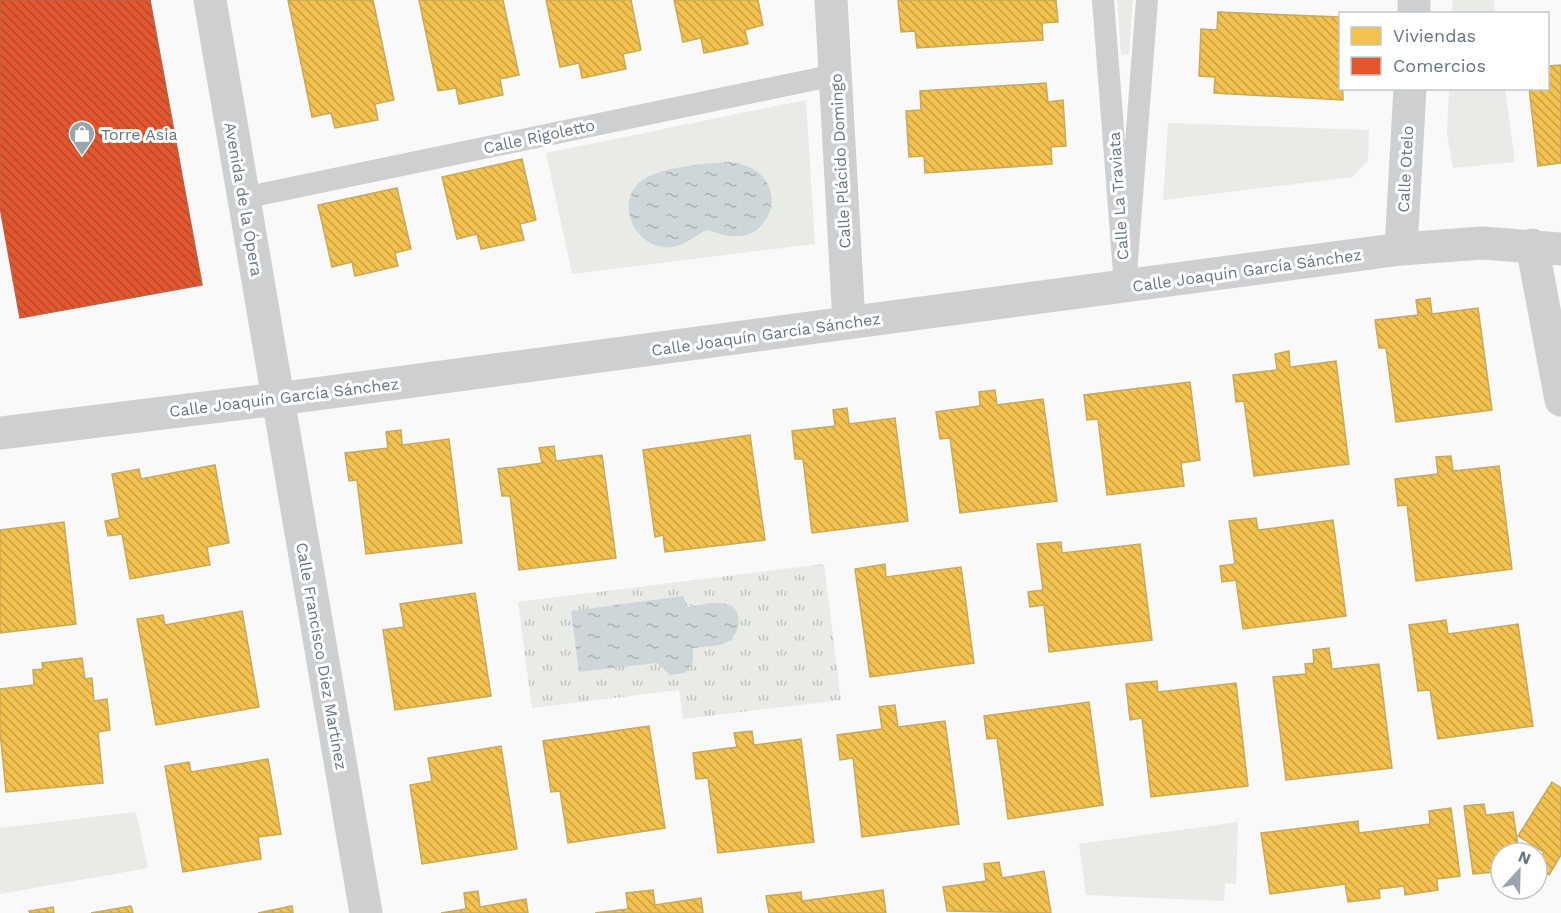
<svg xmlns="http://www.w3.org/2000/svg" width="1561" height="913" viewBox="0 0 1561 913" font-family="'Work Sans',sans-serif">
<style>
.park{fill:url(#park-tufts)}
.garden{fill:#e8ebe6}
.water{fill:url(#water-ripples)}
.homes{fill:url(#homes-back-hatch);stroke:#c8aa5e;stroke-width:1.5}
.shops{fill:url(#shops-back-hatch);stroke:#be6048;stroke-width:1.5}
.lines{fill:none;stroke-linecap:round;stroke-linejoin:round}
.service{stroke:#cecfd0;stroke-width:22}
.minor{stroke:#cecfd0;stroke-width:33}
.labels{text-anchor:middle;stroke-width:6;stroke-linejoin:round;paint-order:stroke}
.poi-label{font-size:16px;fill:#657683;stroke:#fff;text-anchor:start}
.street-label{font-size:16px;fill:#657683;stroke:#fff}
</style>
<defs>
<pattern id="park-tufts" width="24" height="20" patternUnits="userSpaceOnUse" patternTransform="scale(1.5)"><rect width="24" height="20" fill="#e8ebe6"/><path d="M3 7l-1-3M5 7V3M7 7l1-3M15 17l-1-3M17 17v-4M19 17l1-3" fill="none" stroke="#c0c3c0"/></pattern>
<pattern id="water-ripples" width="26" height="14" patternUnits="userSpaceOnUse" patternTransform="scale(1.5)"><rect width="26" height="14" fill="#ced6d9"/><path d="M2 4q2-2 4 0t4 0M15 11q2-2 4 0t4 0" fill="none" stroke="#abb2b5"/></pattern>
<pattern id="homes-back-hatch" width="6" height="6" patternUnits="userSpaceOnUse" patternTransform="scale(1.5)"><rect width="6" height="6" fill="#f2c14e"/><path d="M-1 5l2 2M0 0l6 6M5-1l2 2" fill="none" stroke="#c8a146"/></pattern>
<pattern id="shops-back-hatch" width="6" height="6" patternUnits="userSpaceOnUse" patternTransform="scale(1.5)"><rect width="6" height="6" fill="#e4572e"/><path d="M-1 5l2 2M0 0l6 6M5-1l2 2" fill="none" stroke="#b24a2c"/></pattern>
</defs>
<rect width="100%" height="100%" fill="#f9f9f9"/>
<path class="park" d="M 824,564 L 841,700 L 683,719 L 679,690 L 532,708 L 518,602 Z"/>
<path class="garden" d="M 1117,0 L 1133,0 L 1129,54 L 1121,55 Z
M 1453,0 L 1494,0 L 1495,13 L 1452,13 Z
M 1449,89 L 1505,89 L 1515,162 L 1453,168 L 1447,133 Z
M 806,100 L 815,244 L 572,274 L 546,153 Z
M 1168,123 L 1369,130 L 1368,160 L 1353,177 L 1163,200 Z
M 136,812 L 148,868 L 0,894 L 0,828 Z
M 1238,822 L 1236,884 L 1225,883 L 1224,901 L 1086,895 L 1079,844 Z"/>
<path class="water" d="M 730,162 C 757,165 775,181 771,209 C 759,240 736,241 708,230 C 695,234 686,246 671,247 C 637,251 613,204 641,181 C 659,167 708,163 730,162 Z
M 683,596 L 688,607 C 698,606 711,602 721,603 C 745,605 743,634 725,643 C 717,647 703,646 693,648 L 693,662 L 685,673 L 670,675 L 657,663 L 579,672 L 571,611 Z"/>
<path class="homes" d="M 288,0 L 373,0 L 394,100 L 375,104 L 378,120 L 335,128 L 331,113 L 312,117 Z
M 419,0 L 503,0 L 519,75 L 500,79 L 503,95 L 459,104 L 456,88 L 438,91 Z
M 546,0 L 631,0 L 641,50 L 623,54 L 626,69 L 582,78 L 579,63 L 560,67 Z
M 674,0 L 758,0 L 763,25 L 745,30 L 748,44 L 704,53 L 701,38 L 683,42 Z
M 898,0 L 1056,0 L 1058,22 L 1042,23 L 1043,40 L 917,48 L 915,31 L 901,32 Z
M 1218,12 L 1340,17 L 1343,100 L 1214,93 L 1215,77 L 1199,76 L 1201,29 L 1217,30 Z
M 1561,65 L 1561,163 L 1538,166 L 1529,88 L 1548,88 L 1548,66 Z
M 1046,83 L 1048,102 L 1063,100 L 1066,146 L 1051,147 L 1052,164 L 925,173 L 924,156 L 909,157 L 906,111 L 921,110 L 920,91 Z
M 522,159 L 536,220 L 520,224 L 524,240 L 481,249 L 477,234 L 457,239 L 442,177 Z
M 397,188 L 411,249 L 395,253 L 398,266 L 355,276 L 352,262 L 332,267 L 318,205 Z
M 1430,298 L 1432,314 L 1478,308 L 1492,410 L 1396,422 L 1386,348 L 1379,348 L 1375,320 L 1418,315 L 1416,300 Z
M 1289,351 L 1290,367 L 1336,361 L 1349,464 L 1254,476 L 1244,401 L 1236,402 L 1233,375 L 1277,370 L 1275,354 Z
M 1190,382 L 1200,460 L 1181,463 L 1184,486 L 1107,495 L 1098,419 L 1087,420 L 1084,395 Z
M 995,390 L 997,405 L 1043,399 L 1057,501 L 960,513 L 950,438 L 940,439 L 936,412 L 980,406 L 979,392 Z
M 847,408 L 849,424 L 895,418 L 908,521 L 812,533 L 803,459 L 795,459 L 792,431 L 835,426 L 833,410 Z
M 401,430 L 402,445 L 449,439 L 462,543 L 366,554 L 357,480 L 349,481 L 345,453 L 388,448 L 386,432 Z
M 750,435 L 765,540 L 665,552 L 663,535 L 655,537 L 643,450 Z
M 554,446 L 556,461 L 602,455 L 616,558 L 519,570 L 510,496 L 502,496 L 498,469 L 542,463 L 539,448 Z
M 1451,456 L 1453,471 L 1499,466 L 1512,569 L 1416,581 L 1407,505 L 1398,506 L 1395,479 L 1438,474 L 1436,457 Z
M 215,465 L 229,543 L 207,547 L 210,565 L 130,579 L 122,534 L 108,536 L 105,521 L 120,518 L 112,474 L 139,469 L 141,479 Z
M 1256,518 L 1258,530 L 1333,520 L 1346,616 L 1243,629 L 1236,580 L 1222,582 L 1220,566 L 1235,564 L 1229,521 Z
M 64,522 L 76,624 L 0,633 L 0,530 Z
M 1061,542 L 1062,553 L 1140,544 L 1152,640 L 1049,652 L 1044,605 L 1030,607 L 1028,592 L 1043,590 L 1037,544 Z
M 885,564 L 886,577 L 961,567 L 974,663 L 870,677 L 855,569 Z
M 475,593 L 491,696 L 395,710 L 383,630 L 404,627 L 400,604 Z
M 242,611 L 259,707 L 156,725 L 137,619 L 163,615 L 165,625 Z
M 1446,620 L 1448,634 L 1518,624 L 1533,726 L 1438,739 L 1430,690 L 1418,691 L 1409,625 Z
M 1329,648 L 1332,669 L 1379,664 L 1392,768 L 1286,780 L 1273,677 L 1306,674 L 1305,664 L 1314,663 L 1313,650 Z
M 82,658 L 85,679 L 92,678 L 94,701 L 107,699 L 110,730 L 98,732 L 103,783 L 6,792 L 0,731 L 0,689 L 34,685 L 33,670 L 43,669 L 42,663 Z
M 1157,681 L 1158,692 L 1236,683 L 1248,786 L 1151,797 L 1142,718 L 1130,720 L 1126,684 Z
M 1089,702 L 1103,805 L 1008,819 L 997,738 L 987,739 L 984,716 Z
M 895,705 L 898,727 L 945,721 L 959,824 L 862,837 L 853,758 L 840,760 L 837,735 L 882,729 L 879,707 Z
M 649,726 L 665,828 L 568,843 L 560,791 L 551,792 L 543,741 Z
M 752,731 L 754,745 L 801,739 L 814,842 L 718,853 L 708,778 L 696,779 L 693,753 L 737,747 L 734,733 Z
M 501,746 L 517,849 L 422,864 L 410,785 L 432,781 L 428,758 Z
M 268,759 L 281,834 L 258,837 L 261,859 L 183,872 L 165,766 L 189,762 L 191,772 Z
M 1552,782 L 1561,788 L 1561,855 L 1549,875 L 1537,867 L 1544,852 L 1518,836 Z
M 1484,804 L 1486,815 L 1513,812 L 1519,853 L 1501,853 L 1501,883 L 1496,884 L 1495,872 L 1473,874 L 1464,806 Z
M 1451,808 L 1460,876 L 1437,879 L 1438,890 L 1405,895 L 1404,886 L 1379,889 L 1380,898 L 1348,902 L 1345,884 L 1270,894 L 1261,833 L 1358,821 L 1359,833 L 1430,824 L 1429,811 Z
M 999,862 L 1002,878 L 1044,871 L 1051,913 L 947,911 L 943,887 L 986,881 L 984,864 Z
M 653,890 L 655,905 L 701,898 L 703,913 L 595,913 L 628,909 L 626,893 Z
M 883,890 L 886,913 L 769,913 L 766,896 L 801,892 L 802,901 Z
M 478,891 L 480,907 L 526,899 L 528,913 L 441,913 L 466,909 L 464,893 Z
M 131,906 L 133,913 L 91,913 Z
M 292,906 L 293,913 L 258,913 Z
M 53,907 L 54,913 L 30,913 L 29,911 Z"/>
<path class="shops" d="M 0,0 L 150,0 L 202,285 L 20,318 L 0,207 Z"/>
<g class="lines">
<path class="service" d="M 1103,0 L 1125,286 L 1147,0
M 243,198 L 835,75"/>
<path class="minor" d="M 210,0 L 366,913
M 831,0 L 849,323
M 1414,14 L 1414,0
M 1532,245 L 1561,400
M 1401,249 L 1410,88
M 0,433 L 278,399 L 1401,249 L 1482,243 L 1561,249"/>
</g>
<defs>
<symbol id="shop-pin" viewBox="-11 -11 22 30"><path d="M0 17L-7.5 6A9.5 9.5 0 1 1 7.5 6Z" fill="#99a4ac" stroke="#fff"/><path d="M-5-2.5h2.3a2.7 3.5 0 0 1 5.4 0H5L5.5 6h-11ZM-1.5-2.5h3a1.5 2.3 0 0 0-3 0Z" fill="#fff"/></symbol>
</defs>
<g fill-rule="evenodd">
<use href="#shop-pin" x="67" y="119" width="30" height="40"/>
</g>
<g class="labels">
<g class="poi-label">
<text x="101" y="140">Torre Asia</text>
</g>
<g class="street-label">
<text transform="translate(539 136) rotate(-12)" y="6">Calle Rigoletto</text>
<text transform="translate(840 161) rotate(-93)" y="6">Calle Plácido Domingo</text>
<text transform="translate(1405 169) rotate(-87)" y="6">Calle Otelo</text>
<text transform="translate(1118 196) rotate(-94)" y="6">Calle La Traviata</text>
<text transform="translate(244 199) rotate(80)" y="6">Avenida de la Ópera</text>
<text transform="translate(1247 270) rotate(-8)" y="6">Calle Joaquín García Sánchez</text>
<text transform="translate(766 334) rotate(-8)" y="6">Calle Joaquín García Sánchez</text>
<text transform="translate(284 397) rotate(-7)" y="6">Calle Joaquín García Sánchez</text>
<text transform="translate(322 656) rotate(80)" y="6">Calle Francisco Díez Martínez</text>
</g>
</g>
<rect x="1339" y="12" width="210" height="78" fill="#ffffff" stroke="#c1c8cd" stroke-width="1.5"/>
<rect x="1351" y="27" width="30" height="18" fill="#f2c14e" stroke="#c1c8cd" stroke-width="1.5"/>
<text x="1393" y="42" font-size="18" fill="#657683">Viviendas</text>
<rect x="1351" y="57" width="30" height="18" fill="#e4572e" stroke="#c1c8cd" stroke-width="1.5"/>
<text x="1393" y="72" font-size="18" fill="#657683">Comercios</text>
<g transform="translate(1519 871) rotate(22)"><circle r="28" fill="#ffffff" stroke="#c1c8cd" stroke-width="1.5"/>
<path d="M0-4.5L10 22L0 15L-10 22Z" fill="#99a4ac"/>
<text y="-9" font-size="16" font-weight="bold" text-anchor="middle" fill="#657683">N</text>
</g>
</svg>
